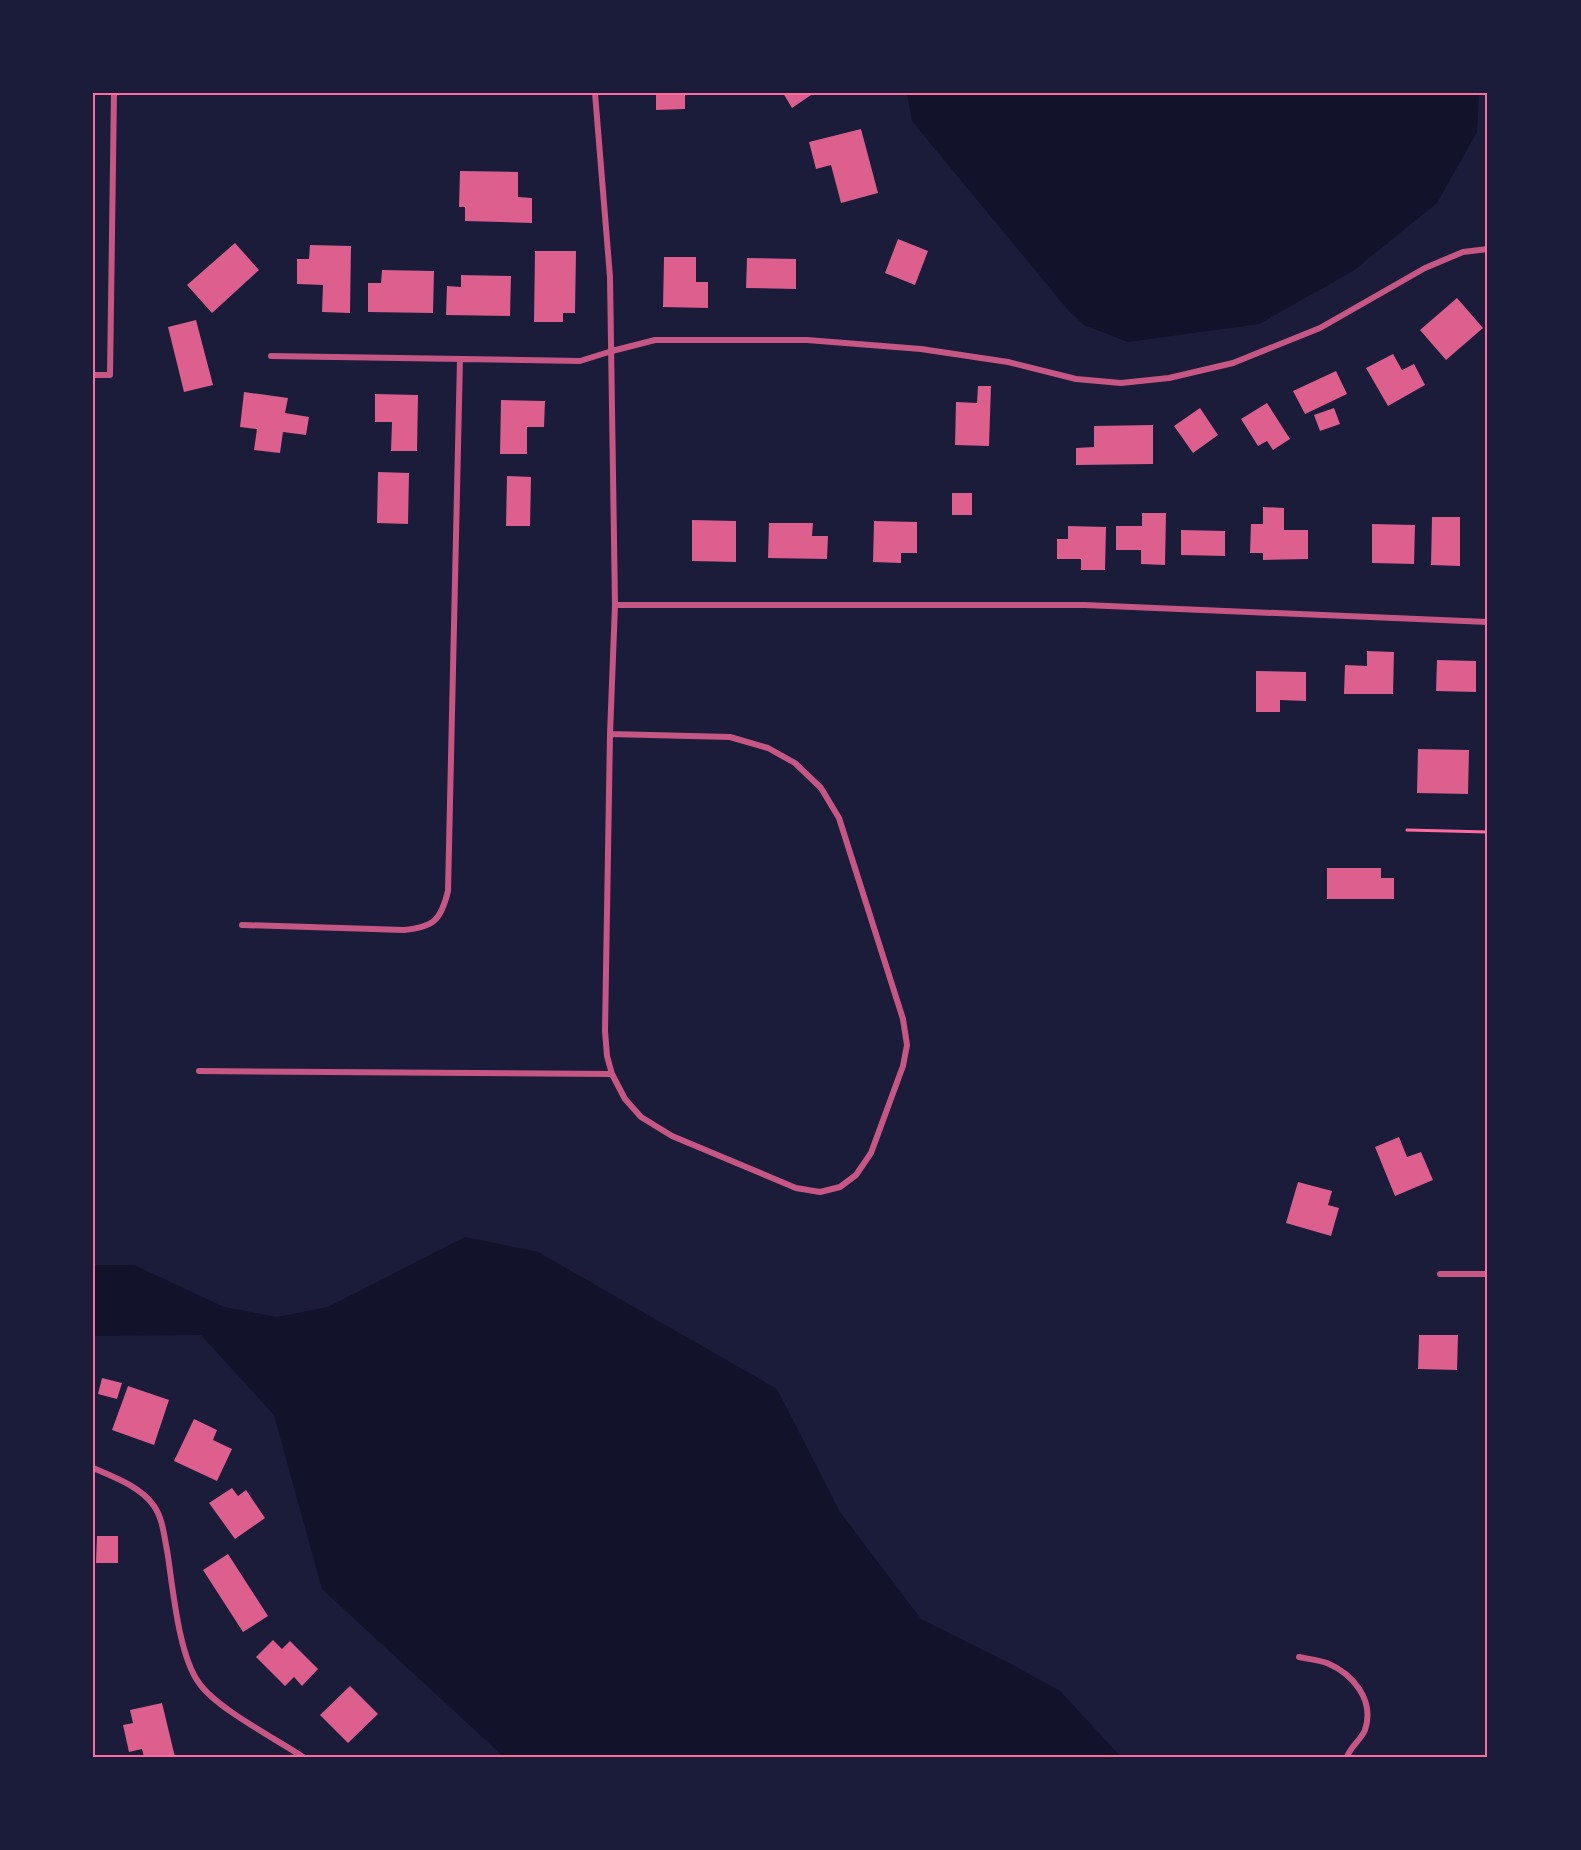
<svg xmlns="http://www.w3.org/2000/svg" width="1581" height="1850" viewBox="0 0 1581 1850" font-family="'Exo 2',sans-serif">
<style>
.water{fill:#12122b}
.building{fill:#dd5f8e}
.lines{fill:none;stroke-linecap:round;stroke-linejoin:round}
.path{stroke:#ff6b9d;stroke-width:3}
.minor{stroke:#c65784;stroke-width:6}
.neatline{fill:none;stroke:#ff6b9d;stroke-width:2}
</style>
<rect width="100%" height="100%" fill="#1b1b3a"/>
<path class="water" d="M 907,93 L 1479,93 L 1477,132 L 1437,203 L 1353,271 L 1259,324 L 1128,342 L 1084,325 L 1068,310 L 912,121 Z
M 465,1237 L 538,1252 L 777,1389 L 840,1512 L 921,1619 L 1011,1664 L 1060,1691 L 1121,1757 L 504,1757 L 322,1589 L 274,1415 L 201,1335 L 93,1336 L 93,1265 L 134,1265 L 224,1307 L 277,1317 L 328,1307 Z"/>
<path class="building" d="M 656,93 L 685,93 L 685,109 L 656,110 Z
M 783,93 L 814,93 L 792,108 Z
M 861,129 L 878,193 L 841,203 L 831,165 L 816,169 L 809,142 Z
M 460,171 L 518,172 L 518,197 L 532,198 L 532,223 L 465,221 L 465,207 L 459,207 Z
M 898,239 L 928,251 L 915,285 L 885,273 Z
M 235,243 L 259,270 L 212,313 L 187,285 Z
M 310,245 L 351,246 L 350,313 L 322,312 L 323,285 L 297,284 L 297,259 L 309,259 Z
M 535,251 L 576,251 L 575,313 L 563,313 L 563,322 L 534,322 Z
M 664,257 L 696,257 L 696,282 L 708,282 L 708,308 L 663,307 Z
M 747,258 L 796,259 L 796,289 L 746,288 Z
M 382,270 L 434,271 L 433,313 L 368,312 L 368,283 L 381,283 Z
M 461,275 L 511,276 L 510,316 L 446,315 L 447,286 L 461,287 Z
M 1457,298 L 1483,328 L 1446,360 L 1420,330 Z
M 196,320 L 213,385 L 184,392 L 168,327 Z
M 1393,354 L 1402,370 L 1414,364 L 1425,385 L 1388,406 L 1366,368 Z
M 1336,371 L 1347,394 L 1305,414 L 1293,391 Z
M 978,386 L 991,386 L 989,446 L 955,445 L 956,402 L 977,403 Z
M 244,392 L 288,398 L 285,413 L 309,417 L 306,435 L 283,432 L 280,453 L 254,450 L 257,429 L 240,427 Z
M 375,394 L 418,395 L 417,451 L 391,451 L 392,422 L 375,422 Z
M 501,400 L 545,401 L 544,427 L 527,427 L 527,454 L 500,454 Z
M 1267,403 L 1290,439 L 1273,450 L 1267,441 L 1258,446 L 1241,419 Z
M 1200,408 L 1218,435 L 1193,453 L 1174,426 Z
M 1334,408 L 1340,424 L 1320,431 L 1314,415 Z
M 1153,425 L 1153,464 L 1076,465 L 1076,448 L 1094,447 L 1094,426 Z
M 378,472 L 409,473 L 408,524 L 377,523 Z
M 507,476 L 531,477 L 530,526 L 506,526 Z
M 952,493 L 972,493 L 972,515 L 952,515 Z
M 1263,507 L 1284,508 L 1284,530 L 1308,530 L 1308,559 L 1263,560 L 1263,553 L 1250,553 L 1251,524 L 1263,524 Z
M 1142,513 L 1166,513 L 1165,565 L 1141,564 L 1141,550 L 1116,550 L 1116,526 L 1142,526 Z
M 1432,517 L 1460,517 L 1460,566 L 1431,565 Z
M 692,520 L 736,521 L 736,562 L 692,561 Z
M 874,521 L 917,522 L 917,553 L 901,553 L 901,563 L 873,562 Z
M 769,523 L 813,523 L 812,536 L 828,536 L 827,559 L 768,558 Z
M 1372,524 L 1415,525 L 1414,564 L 1372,563 Z
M 1068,526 L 1106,527 L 1105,570 L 1081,570 L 1081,559 L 1057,559 L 1057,539 L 1068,539 Z
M 1181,530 L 1225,531 L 1225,556 L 1181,555 Z
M 1367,651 L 1394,652 L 1393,694 L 1344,694 L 1345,665 L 1367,666 Z
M 1437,660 L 1476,661 L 1476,692 L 1436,691 Z
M 1256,671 L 1306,672 L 1306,701 L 1280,700 L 1280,712 L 1256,712 Z
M 1418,749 L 1469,750 L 1468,794 L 1417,793 Z
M 1327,868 L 1381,868 L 1381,878 L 1394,878 L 1394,899 L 1327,899 Z
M 1399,1137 L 1407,1157 L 1421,1152 L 1433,1180 L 1395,1196 L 1375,1147 Z
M 1298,1182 L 1332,1191 L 1328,1205 L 1339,1208 L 1331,1236 L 1286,1223 Z
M 1419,1335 L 1458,1335 L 1457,1370 L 1418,1369 Z
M 102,1378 L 122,1383 L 117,1399 L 98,1394 Z
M 128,1386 L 169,1400 L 154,1445 L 112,1430 Z
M 194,1419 L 217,1430 L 213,1440 L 232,1449 L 217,1481 L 174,1461 Z
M 232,1488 L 238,1496 L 246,1490 L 265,1518 L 235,1539 L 209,1503 Z
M 97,1536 L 118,1536 L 118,1563 L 96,1563 Z
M 228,1554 L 268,1616 L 243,1632 L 203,1570 Z
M 273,1640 L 282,1649 L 290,1641 L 318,1669 L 302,1686 L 294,1677 L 285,1686 L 256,1657 Z
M 350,1686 L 378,1714 L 348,1743 L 320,1715 Z
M 162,1703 L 175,1757 L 144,1757 L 142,1749 L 129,1752 L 123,1725 L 133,1723 L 130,1710 Z"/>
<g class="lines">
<path class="path" d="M 1407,830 L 1488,832"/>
<path class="minor" d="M 595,93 L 610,277 L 615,605 L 610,734 L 605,1031 L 607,1056 L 612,1074 L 625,1099 L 641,1117 L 672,1136 L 796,1188 L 820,1192 L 840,1187 L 856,1175 L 871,1153 L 903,1066 L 907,1045 L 903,1019 L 839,818 L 821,788 L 795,763 L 768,748 L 730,737 L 610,734
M 271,356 L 580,361 L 612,351 L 655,340 L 807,340 L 921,349 L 1008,362 L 1076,379 L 1121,383 L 1169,378 L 1233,363 L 1320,328 L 1425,268 L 1463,252 L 1488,249
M 93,375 L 110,375 L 114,93
M 615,605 L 1085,605 L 1488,622
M 242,925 L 404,930 C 434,927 441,920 448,891 L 460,359
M 199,1071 L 612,1074
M 1440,1274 L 1488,1274
M 93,1468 C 114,1477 141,1487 154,1506 C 163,1519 164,1536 167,1550 C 173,1587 178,1654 199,1683 C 216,1708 276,1739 303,1757
M 1299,1657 C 1308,1659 1318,1660 1327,1663 C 1353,1674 1375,1700 1365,1730 C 1361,1740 1350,1747 1347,1757"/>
</g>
<rect width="1581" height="1850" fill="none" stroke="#1b1b3a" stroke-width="189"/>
<rect x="94" y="94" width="1392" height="1662" class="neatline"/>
</svg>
